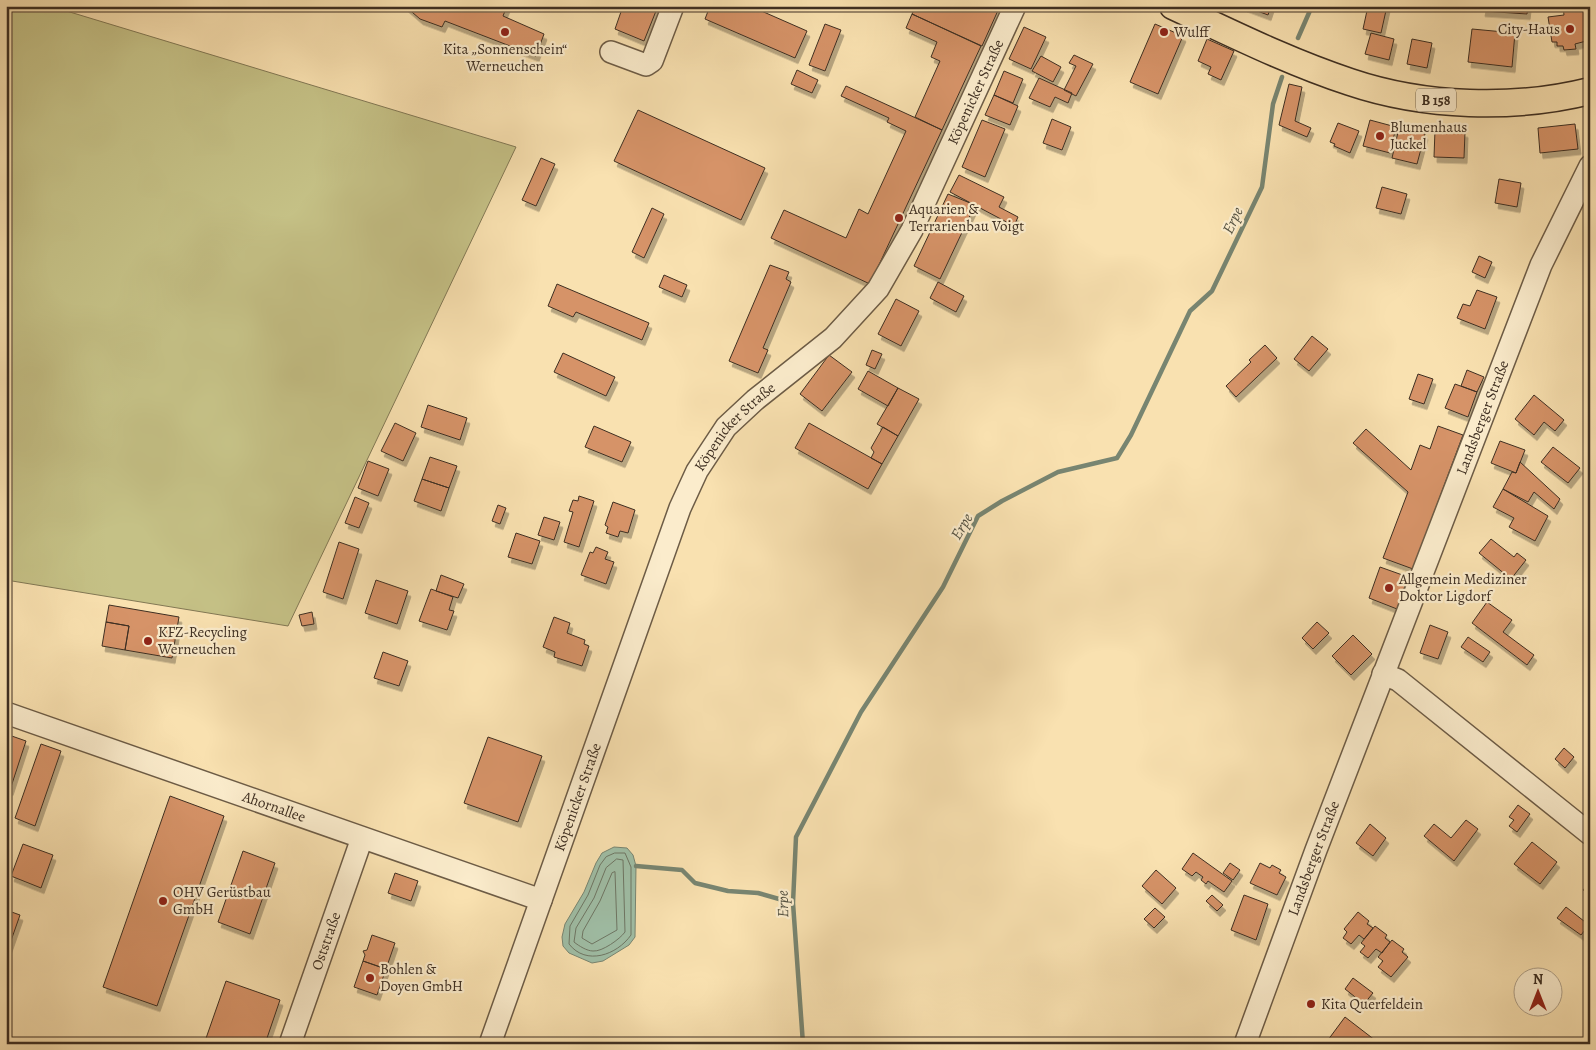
<svg xmlns="http://www.w3.org/2000/svg" width="1596" height="1050" viewBox="0 0 1596 1050" font-family="Alegreya,serif">
<style>
.green{fill:#c5c186;stroke:#827854}
.water{fill:#9fbea6;stroke:#788571}
.lines{fill:none;stroke-linecap:round;stroke-linejoin:round}
.shore{stroke:#6e7664;stroke-width:1}
.stream{stroke:#788571;stroke-width:4.5}
.building{fill:#d69368;stroke:#3e2f22;filter:url(#shadow)}
.minor-casing{stroke:#6d5c46;stroke-width:24}
.major-casing{stroke:#3e2f22;stroke-width:29}
.minor{stroke:#fbeccc;stroke-width:21}
.major{stroke:#f9e1b0;stroke-width:26}
.poi-dot{fill:#8f2418;stroke:#fbeccc;stroke-width:2}
.labels{text-anchor:middle;stroke-width:4.5;stroke-linejoin:round;paint-order:stroke}
.shield{fill:#fbeccc;stroke:#776855;stroke-width:1}
.shield-label{font-size:14px;font-weight:bold;fill:#3e2f22}
.poi-label{font-size:15px;fill:#3e2f22;stroke:#fbeccc;text-anchor:start}
.street-label{font-size:15px;fill:#3e2f22;stroke:#fbeccc}
.water-label{font-size:16px;font-style:italic;fill:#565343;stroke:#fbeccc}
</style>
<defs>
<filter id="shadow"><feDropShadow dx="3" dy="5.5" stdDeviation="0" flood-color="#0004"/></filter>
</defs>
<rect width="100%" height="100%" fill="#f9e1b0"/>
<filter id="stains"><feTurbulence type="fractalNoise" baseFrequency=".004" numOctaves="4"/><feColorMatrix values="0 0 0 0 .2 0 0 0 0 .09 0 0 0 0 .02 0 0 0 .5 -.17"/></filter>
<radialGradient id="worn" r=".72"><stop offset=".6" stop-color="#630" stop-opacity="0"/><stop offset="1" stop-color="#630" stop-opacity=".3"/></radialGradient>
<path class="green" d="M 6,6 L 50,6 L 516,147 L 288,626 L 6,580 Z"/>
<path class="water" d="M 614,847 L 627,848 L 633,855 L 636,866 L 635,937 L 629,945 L 603,961 L 592,963 L 569,953 L 563,946 L 562,937 L 565,924 L 584,892 L 596,863 L 602,853 Z"/>
<g class="lines">
<path class="shore" d="M 615,853 L 625,853 L 631,867 L 631,935 C 617,955 586,966 569,944 L 570,926 L 588,895 L 600,865 L 606,857 Z
M 617,859 L 623,860 L 625,932 C 620,939 602,952 593,951 C 587,951 579,946 574,942 L 576,928 L 594,898 L 606,868 Z
M 615,872 L 617,930 L 592,944 L 582,938 L 583,931 L 600,901 L 612,873 Z"/>
<path class="stream" d="M 1298,38 L 1312,6
M 636,866 L 682,870 L 695,883 L 728,891 L 758,893 L 793,903
M 803,1044 L 793,903 L 796,837 L 861,712 L 943,587 L 978,516 L 1002,501 L 1058,472 L 1117,458 L 1131,435 L 1190,311 L 1212,291 L 1262,187 L 1273,104 L 1282,77"/>
</g>
<path class="building" d="M 405,6 L 507,6 L 503,16 L 544,34 L 536,56 L 445,21 L 442,27 L 420,19 Z
M 623,6 L 658,6 L 644,41 L 615,29 Z
M 710,6 L 750,6 L 807,31 L 795,58 L 705,19 Z
M 916,6 L 952,6 L 962,11 L 964,6 L 1000,6 L 982,46 L 912,14 Z
M 1244,6 L 1271,6 L 1268,15 Z
M 1368,6 L 1387,6 L 1381,33 L 1363,29 Z
M 1483,6 L 1528,6 L 1527,14 L 1482,11 Z
M 1563,6 L 1578,6 L 1590,15 L 1590,40 L 1575,44 L 1576,49 L 1564,50 L 1563,46 L 1557,46 L 1557,42 L 1552,42 L 1548,17 L 1564,15 Z
M 912,14 L 981,46 L 942,130 L 915,117 L 940,61 L 931,57 L 937,42 L 906,28 Z
M 825,24 L 841,30 L 825,71 L 809,65 Z
M 1155,24 L 1183,36 L 1158,94 L 1130,82 Z
M 1024,27 L 1046,37 L 1031,69 L 1009,59 Z
M 1472,29 L 1515,33 L 1512,67 L 1468,62 Z
M 1371,33 L 1394,39 L 1389,60 L 1365,54 Z
M 1207,39 L 1234,51 L 1221,80 L 1208,74 L 1211,67 L 1198,61 Z
M 1412,39 L 1432,43 L 1427,68 L 1407,64 Z
M 1074,55 L 1093,64 L 1076,96 L 1064,90 L 1076,66 L 1069,63 Z
M 1041,56 L 1061,67 L 1053,82 L 1032,71 Z
M 797,70 L 818,80 L 812,93 L 791,84 Z
M 1004,71 L 1023,79 L 1013,103 L 994,95 Z
M 1039,78 L 1072,93 L 1068,103 L 1055,97 L 1050,107 L 1029,98 Z
M 1289,84 L 1302,87 L 1295,121 L 1311,128 L 1307,137 L 1279,125 Z
M 846,86 L 942,130 L 870,284 L 771,238 L 784,210 L 846,238 L 859,209 L 868,214 L 906,131 L 887,122 L 889,118 L 841,96 Z
M 994,95 L 1018,106 L 1010,125 L 985,115 Z
M 638,110 L 765,168 L 741,220 L 614,161 Z
M 1052,119 L 1071,127 L 1062,150 L 1043,143 Z
M 982,120 L 1005,129 L 985,177 L 962,167 Z
M 1370,120 L 1396,127 L 1390,153 L 1363,146 Z
M 1338,123 L 1359,131 L 1350,153 L 1334,146 L 1335,144 L 1330,142 Z
M 1575,124 L 1578,149 L 1540,153 L 1538,128 Z
M 1399,128 L 1425,134 L 1417,164 L 1392,158 Z
M 1435,130 L 1465,132 L 1464,158 L 1434,157 Z
M 541,158 L 555,164 L 536,206 L 522,200 Z
M 959,175 L 1004,197 L 999,207 L 1018,217 L 1014,226 L 950,192 Z
M 1499,179 L 1521,183 L 1517,207 L 1495,203 Z
M 1382,187 L 1407,194 L 1401,214 L 1376,208 Z
M 948,194 L 975,205 L 940,279 L 914,266 Z
M 652,208 L 664,214 L 644,258 L 632,252 Z
M 1479,256 L 1492,262 L 1485,278 L 1472,272 Z
M 770,265 L 789,272 L 786,279 L 791,282 L 763,348 L 768,350 L 758,373 L 729,361 Z
M 664,275 L 687,285 L 682,297 L 659,287 Z
M 938,282 L 964,296 L 956,312 L 930,298 Z
M 557,284 L 649,323 L 642,340 L 576,312 L 573,317 L 548,306 Z
M 1477,290 L 1497,297 L 1485,329 L 1457,318 L 1463,304 L 1470,306 Z
M 896,299 L 919,311 L 901,346 L 878,334 Z
M 1312,336 L 1328,349 L 1309,371 L 1294,359 Z
M 1265,345 L 1277,358 L 1236,397 L 1226,386 L 1251,362 L 1249,360 Z
M 872,350 L 882,354 L 875,369 L 866,365 Z
M 563,353 L 615,377 L 606,396 L 554,372 Z
M 829,355 L 852,372 L 822,411 L 800,394 Z
M 1467,370 L 1484,377 L 1477,392 L 1461,386 Z
M 868,371 L 898,388 L 888,406 L 858,389 Z
M 1418,374 L 1433,379 L 1424,404 L 1409,399 Z
M 1455,384 L 1477,392 L 1468,417 L 1445,408 Z
M 898,388 L 919,399 L 898,436 L 877,424 Z
M 1534,395 L 1564,420 L 1555,431 L 1544,422 L 1534,435 L 1515,419 Z
M 428,405 L 467,418 L 460,440 L 421,427 Z
M 395,423 L 416,433 L 403,461 L 381,451 Z
M 809,423 L 882,464 L 868,489 L 795,448 Z
M 594,426 L 631,442 L 622,462 L 585,447 Z
M 1438,426 L 1463,435 L 1413,569 L 1383,558 L 1408,492 L 1353,443 L 1366,429 L 1411,470 L 1420,445 L 1430,449 Z
M 883,427 L 898,436 L 882,464 L 871,458 L 874,452 L 871,448 Z
M 1500,441 L 1525,450 L 1516,473 L 1491,463 Z
M 1553,447 L 1580,468 L 1568,483 L 1541,462 Z
M 430,457 L 457,466 L 449,488 L 422,479 Z
M 368,461 L 389,469 L 378,496 L 358,488 Z
M 1520,462 L 1560,499 L 1554,509 L 1534,492 L 1528,502 L 1503,489 L 1512,472 L 1516,473 Z
M 422,479 L 449,488 L 441,511 L 414,501 Z
M 1503,489 L 1548,516 L 1535,541 L 1509,527 L 1514,518 L 1493,507 Z
M 579,496 L 594,501 L 579,547 L 564,542 L 573,512 L 569,511 L 573,500 L 578,501 Z
M 355,497 L 369,503 L 359,528 L 345,523 Z
M 613,502 L 635,510 L 628,533 L 620,531 L 618,537 L 606,533 L 608,527 L 605,525 Z
M 498,505 L 506,508 L 500,524 L 492,521 Z
M 544,517 L 560,522 L 554,540 L 538,535 Z
M 516,533 L 540,541 L 532,564 L 508,557 Z
M 1491,539 L 1514,557 L 1517,553 L 1526,560 L 1511,579 L 1479,553 Z
M 339,542 L 359,549 L 343,599 L 323,592 Z
M 596,547 L 608,552 L 605,559 L 614,562 L 606,584 L 581,575 L 590,552 L 593,553 Z
M 1380,567 L 1408,577 L 1397,609 L 1369,598 Z
M 441,575 L 464,584 L 458,598 L 436,591 Z
M 376,580 L 408,591 L 397,624 L 365,613 Z
M 431,589 L 453,597 L 449,610 L 454,611 L 447,630 L 419,621 Z
M 1487,602 L 1512,620 L 1503,632 L 1534,655 L 1527,665 L 1472,623 Z
M 109,605 L 179,617 L 172,658 L 125,650 L 129,626 L 106,622 Z
M 312,612 L 314,624 L 302,626 L 299,615 Z
M 554,617 L 570,623 L 567,633 L 585,640 L 584,644 L 589,646 L 582,666 L 554,657 L 555,652 L 543,647 Z
M 106,622 L 129,626 L 125,650 L 102,646 Z
M 1317,622 L 1329,633 L 1313,649 L 1302,638 Z
M 1430,625 L 1448,632 L 1438,659 L 1420,653 Z
M 1353,635 L 1372,654 L 1351,675 L 1332,656 Z
M 1468,637 L 1490,652 L 1483,662 L 1461,647 Z
M 383,652 L 408,661 L 399,686 L 374,678 Z
M 6,734 L 26,741 L 10,790 L 6,788 Z
M 488,737 L 542,756 L 518,822 L 464,803 Z
M 41,744 L 61,751 L 35,826 L 15,818 Z
M 1564,748 L 1574,757 L 1565,768 L 1555,759 Z
M 170,796 L 224,816 L 157,1006 L 103,987 Z
M 1518,805 L 1530,814 L 1517,832 L 1509,826 L 1514,820 L 1509,817 Z
M 1466,820 L 1478,829 L 1454,861 L 1424,836 L 1434,824 L 1451,838 Z
M 1370,824 L 1386,838 L 1373,856 L 1356,843 Z
M 1532,842 L 1557,862 L 1540,884 L 1514,864 Z
M 23,844 L 53,855 L 41,888 L 11,876 Z
M 243,851 L 275,863 L 250,934 L 218,922 Z
M 1193,853 L 1232,881 L 1224,892 L 1208,881 L 1206,884 L 1201,880 L 1203,877 L 1196,872 L 1192,876 L 1182,869 Z
M 1230,863 L 1240,870 L 1233,880 L 1223,873 Z
M 1260,863 L 1270,868 L 1272,865 L 1281,870 L 1279,873 L 1286,877 L 1277,895 L 1250,883 Z
M 1156,870 L 1176,888 L 1162,904 L 1142,886 Z
M 395,873 L 418,881 L 411,901 L 388,893 Z
M 1590,882 L 1590,895 L 1583,890 Z
M 1212,895 L 1223,905 L 1217,911 L 1206,901 Z
M 1244,895 L 1268,904 L 1256,940 L 1231,930 Z
M 1566,907 L 1589,925 L 1581,935 L 1557,918 Z
M 1155,908 L 1165,917 L 1154,928 L 1144,919 Z
M 6,910 L 20,915 L 6,955 Z
M 1358,912 L 1369,921 L 1367,924 L 1373,928 L 1364,939 L 1359,935 L 1351,944 L 1343,938 L 1347,932 L 1344,929 Z
M 1375,926 L 1387,935 L 1385,938 L 1390,942 L 1382,953 L 1376,949 L 1368,958 L 1360,952 L 1365,946 L 1361,943 Z
M 372,935 L 395,943 L 386,969 L 363,961 L 365,955 L 363,951 L 367,950 Z
M 1392,940 L 1404,949 L 1402,952 L 1408,957 L 1391,977 L 1378,967 L 1383,961 L 1378,957 Z
M 363,961 L 386,969 L 377,995 L 354,987 Z
M 1353,978 L 1373,993 L 1364,1004 L 1345,989 Z
M 226,981 L 280,1000 L 265,1044 L 204,1044 Z
M 1345,1017 L 1380,1044 L 1325,1044 Z"/>
<g class="lines">
<defs>
<g id="minor">
<path d="M 611,52 L 646,65 L 652,61 L 673,6"/>
<path d="M 1383,674 L 1398,680 L 1590,834"/>
<path id="s1" d="M 6,713 L 541,900"/>
<path id="s2" d="M 290,1044 L 362,838"/>
<path id="s3" d="M 490,1044 L 680,508 L 697,471 L 726,427 L 755,400 L 833,338 L 878,289 L 912,230 L 1015,6"/>
<path id="s4" d="M 1245,1044 L 1316,850 L 1541,265 L 1590,166"/>
</g>
<path id="major" d="M 1173,6 C 1231,33 1289,62 1350,82 C 1424,107 1514,110 1590,91"/>
</defs>
<use href="#minor" class="minor-casing"/>
<use href="#major" class="major-casing"/>
<use href="#minor" class="minor"/>
<use href="#major" class="major"/>
</g>
<g class="poi-dot">
<circle cx="1570" cy="29" r="5"/>
<circle cx="505" cy="32" r="5"/>
<circle cx="1164" cy="32" r="5"/>
<circle cx="1380" cy="136" r="5"/>
<circle cx="899" cy="218" r="5"/>
<circle cx="1389" cy="588" r="5"/>
<circle cx="148" cy="641" r="5"/>
<circle cx="163" cy="901" r="5"/>
<circle cx="370" cy="978" r="5"/>
<circle cx="1311" cy="1004" r="5"/>
</g>
<g class="labels">
<rect class="shield" x="1416" y="88.5" width="40" height="23" rx="4"/>
<g class="shield-label">
<text x="1436" y="105">B 158</text>
</g>
<g class="poi-label">
<text x="1560" y="34" text-anchor="end">City-Haus</text>
<text x="1174" y="37">Wulff</text>
<text x="505" y="54" text-anchor="middle">Kita „Sonnenschein“<tspan x="505" dy="17">Werneuchen</tspan></text>
<text x="1390" y="132">Blumenhaus<tspan x="1390" dy="17">Juckel</tspan></text>
<text x="909" y="214">Aquarien &amp;<tspan x="909" dy="17">Terrarienbau Voigt</tspan></text>
<text x="1399" y="584">Allgemein Mediziner<tspan x="1399" dy="17">Doktor Ligdorf</tspan></text>
<text x="158" y="637">KFZ-Recycling<tspan x="158" dy="17">Werneuchen</tspan></text>
<text x="173" y="897">OHV Gerüstbau<tspan x="173" dy="17">GmbH</tspan></text>
<text x="380" y="974">Bohlen &amp;<tspan x="380" dy="17">Doyen GmbH</tspan></text>
<text x="1321" y="1009">Kita Querfeldein</text>
</g>
<g class="street-label">
<text dy="5" stroke="none"><textPath href="#s3" startOffset="1088">Köpenicker Straße</textPath></text>
<text dy="5" stroke="none"><textPath href="#s4" startOffset="670">Landsberger Straße</textPath></text>
<text dy="5" stroke="none"><textPath href="#s3" startOffset="668">Köpenicker Straße</textPath></text>
<text dy="5" stroke="none"><textPath href="#s3" startOffset="262">Köpenicker Straße</textPath></text>
<text dy="5" stroke="none"><textPath href="#s1" startOffset="284">Ahornallee</textPath></text>
<text dy="5" stroke="none"><textPath href="#s4" startOffset="198">Landsberger Straße</textPath></text>
<text dy="5" stroke="none"><textPath href="#s2" startOffset="109">Oststraße</textPath></text>
</g>
<g class="water-label">
<text transform="translate(1232 220) rotate(-64)" y="6">Erpe</text>
<text transform="translate(961 526) rotate(-60)" y="6">Erpe</text>
<text transform="translate(782 904) rotate(-91)" y="6">Erpe</text>
</g>
</g>
<rect width="1596" height="1050" fill="none" stroke="#f9e1b0" stroke-width="25"/>
<rect x="8" y="8" width="1581" height="1035" fill="none" stroke="#3e2f22" stroke-width="2.5"/>
<rect x="12" y="12" width="1571" height="1025" fill="none" stroke="#3e2f22"/>
<g transform="translate(1538 992)"><circle r="24" fill="#fbeccc" stroke="#afa088"/>
<path d="M0-4L9 19L0 12L-9 19Z" fill="#8f2418"/>
<text y="-8" font-size="14" font-weight="bold" text-anchor="middle" fill="#3e2f22">N</text>
</g>
<rect width="100%" height="100%" filter="url(#stains)"/>
<rect width="100%" height="100%" fill="url(#worn)"/>
</svg>
